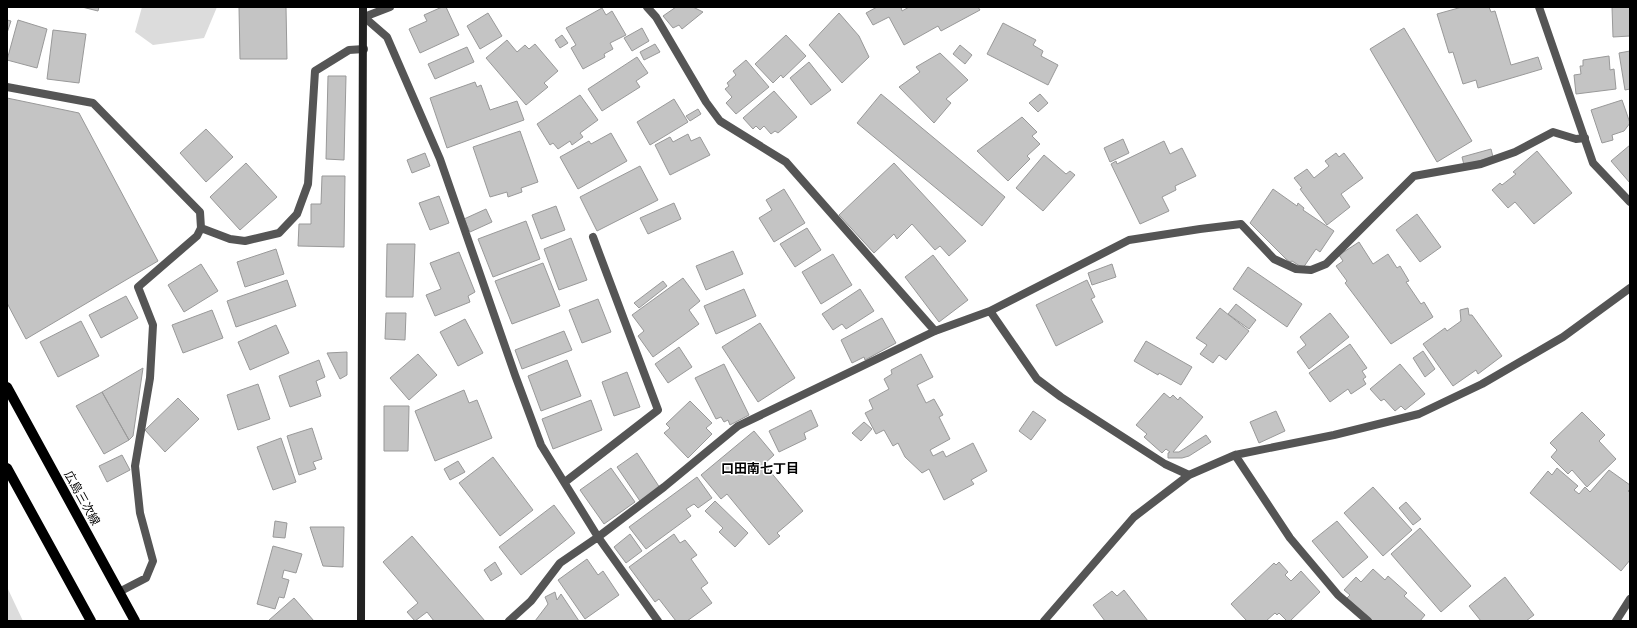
<svg xmlns="http://www.w3.org/2000/svg" width="1637" height="628" viewBox="0 0 1637 628" font-family="'PT Sans Narrow','Noto Sans JP',sans-serif">
<style>
.green{fill:#dcdcdc}
.building{fill:#c4c4c4;stroke:#999}
.lines{fill:none;stroke-linecap:round;stroke-linejoin:round}
.street{stroke:#555;stroke-width:8}
.secondary{stroke:#222;stroke-width:8}
.primary{stroke:#000;stroke-width:10}
.labels{text-anchor:middle;stroke-width:3;stroke-linejoin:round;paint-order:stroke}
.street-label{font-size:12px;fill:#000;stroke:#fff}
.neighbourhood-label{font-size:13px;font-weight:bold;fill:#000;stroke:#fff}
</style>
<rect width="100%" height="100%" fill="#fff"/>
<path class="green" d="M 142,7 L 217,7 L 204,38 L 153,45 L 135,32 Z
M 7,587 L 23,621 L 7,621 Z"/>
<path class="building" d="M 82,7 L 99,7 L 98,11 Z
M 239,7 L 286,7 L 287,59 L 240,59 Z
M 442,7 L 446,7 L 459,35 L 420,53 L 409,29 L 427,21 L 424,15 Z
M 676,7 L 693,7 L 703,12 L 682,29 L 679,25 L 673,28 L 663,16 Z
M 877,7 L 901,7 L 902,11 L 909,7 L 978,7 L 980,10 L 941,31 L 938,26 L 904,45 L 889,17 L 873,25 L 866,13 Z
M 1462,7 L 1489,7 L 1491,12 L 1495,11 L 1511,65 L 1538,57 L 1542,69 L 1478,88 L 1476,80 L 1463,84 L 1453,52 L 1449,53 L 1437,14 Z
M 1612,7 L 1630,7 L 1630,36 L 1613,37 Z
M 602,8 L 606,15 L 612,11 L 626,35 L 610,43 L 613,49 L 604,54 L 605,57 L 583,69 L 571,48 L 576,45 L 566,28 Z
M 488,13 L 502,36 L 480,49 L 467,26 Z
M 839,13 L 859,36 L 869,57 L 842,83 L 809,45 Z
M 7,20 L 11,21 L 7,33 Z
M 18,20 L 47,29 L 37,68 L 7,60 Z
M 1003,23 L 1036,40 L 1033,45 L 1043,51 L 1041,56 L 1058,65 L 1048,85 L 987,54 Z
M 642,28 L 649,41 L 632,51 L 624,38 Z
M 1404,28 L 1472,141 L 1437,162 L 1370,49 Z
M 53,30 L 86,34 L 79,83 L 47,79 Z
M 562,35 L 568,43 L 560,48 L 555,40 Z
M 786,35 L 806,56 L 783,78 L 781,75 L 773,83 L 755,64 Z
M 507,40 L 517,52 L 525,45 L 529,49 L 535,44 L 558,71 L 544,83 L 548,87 L 526,105 L 486,58 Z
M 655,44 L 660,52 L 644,60 L 640,52 Z
M 960,45 L 972,55 L 965,64 L 953,54 Z
M 467,47 L 474,62 L 435,79 L 428,64 Z
M 1630,51 L 1630,89 L 1625,90 L 1619,53 Z
M 940,53 L 968,80 L 946,99 L 951,103 L 934,123 L 899,87 L 920,72 L 916,67 Z
M 1609,56 L 1610,70 L 1614,69 L 1616,89 L 1576,94 L 1574,75 L 1581,74 L 1580,66 L 1583,66 L 1583,60 Z
M 637,57 L 648,73 L 636,81 L 640,87 L 602,111 L 588,89 Z
M 746,60 L 769,87 L 736,114 L 726,103 L 732,97 L 725,89 L 729,86 L 727,83 L 736,75 L 733,71 Z
M 809,62 L 831,90 L 811,105 L 790,78 Z
M 328,76 L 346,76 L 344,160 L 326,159 Z
M 475,82 L 477,87 L 481,85 L 490,110 L 517,101 L 524,120 L 447,148 L 430,98 Z
M 774,91 L 797,117 L 778,133 L 775,131 L 771,134 L 764,126 L 760,130 L 756,126 L 753,129 L 743,118 Z
M 881,94 L 1005,197 L 982,226 L 857,123 Z
M 1040,94 L 1048,103 L 1038,112 L 1029,103 Z
M 580,95 L 598,120 L 580,133 L 583,137 L 572,145 L 570,141 L 558,149 L 553,143 L 550,145 L 537,124 Z
M 7,98 L 79,113 L 158,261 L 26,339 L 7,303 Z
M 674,99 L 688,122 L 650,145 L 637,122 Z
M 1622,100 L 1630,123 L 1624,131 L 1612,135 L 1613,140 L 1602,143 L 1591,110 Z
M 698,109 L 701,114 L 690,121 L 686,116 Z
M 1022,117 L 1037,132 L 1032,136 L 1040,144 L 1027,156 L 1030,159 L 1008,181 L 977,151 Z
M 206,129 L 233,157 L 206,182 L 180,153 Z
M 520,131 L 538,182 L 521,188 L 522,192 L 508,197 L 507,192 L 490,197 L 473,147 Z
M 611,133 L 627,161 L 578,189 L 560,157 L 589,141 L 591,144 Z
M 688,134 L 691,141 L 700,137 L 710,155 L 670,175 L 655,145 L 670,137 L 673,142 Z
M 1123,139 L 1129,153 L 1110,162 L 1104,148 Z
M 1164,141 L 1170,154 L 1182,148 L 1196,176 L 1175,186 L 1176,190 L 1162,197 L 1169,211 L 1140,224 L 1111,164 L 1116,161 L 1117,164 Z
M 1630,145 L 1630,183 L 1611,161 Z
M 1491,149 L 1493,157 L 1464,165 L 1462,157 Z
M 1537,151 L 1572,193 L 1534,224 L 1515,202 L 1508,208 L 1492,190 L 1500,183 L 1502,185 L 1516,174 L 1513,172 Z
M 425,153 L 430,166 L 412,173 L 407,160 Z
M 1336,153 L 1339,157 L 1344,153 L 1363,178 L 1341,194 L 1350,207 L 1327,225 L 1300,189 L 1302,188 L 1294,178 L 1307,169 L 1314,178 L 1329,166 L 1325,161 Z
M 1044,155 L 1066,174 L 1070,171 L 1075,175 L 1043,211 L 1016,188 Z
M 246,163 L 277,197 L 240,230 L 210,197 Z
M 894,163 L 966,241 L 949,256 L 940,246 L 935,250 L 912,224 L 897,239 L 894,234 L 874,253 L 839,215 Z
M 640,166 L 658,200 L 597,231 L 580,197 Z
M 322,176 L 345,176 L 344,247 L 298,246 L 299,224 L 311,224 L 311,204 L 321,204 Z
M 784,189 L 805,223 L 774,242 L 759,218 L 772,210 L 766,200 Z
M 1273,189 L 1297,206 L 1298,203 L 1304,208 L 1303,210 L 1334,231 L 1320,252 L 1316,249 L 1303,268 L 1292,261 L 1290,262 L 1286,259 L 1250,223 Z
M 439,196 L 449,223 L 430,230 L 419,203 Z
M 674,203 L 681,219 L 648,234 L 640,218 Z
M 556,206 L 565,230 L 541,239 L 532,215 Z
M 486,209 L 492,222 L 470,232 L 464,219 Z
M 1417,214 L 1441,247 L 1420,262 L 1396,230 Z
M 526,221 L 540,259 L 493,277 L 478,239 Z
M 807,228 L 821,250 L 795,267 L 780,244 Z
M 571,238 L 587,280 L 559,290 L 544,249 Z
M 1359,242 L 1373,264 L 1388,254 L 1397,268 L 1400,266 L 1409,281 L 1406,282 L 1421,304 L 1424,302 L 1433,317 L 1391,344 L 1345,283 L 1347,281 L 1336,266 L 1343,261 L 1339,255 Z
M 387,244 L 415,244 L 413,297 L 386,297 Z
M 276,249 L 284,274 L 245,287 L 237,262 Z
M 733,251 L 743,274 L 706,290 L 696,266 Z
M 459,252 L 475,292 L 468,296 L 470,302 L 435,316 L 426,295 L 441,289 L 430,263 Z
M 833,254 L 852,285 L 821,304 L 802,272 Z
M 933,255 L 968,300 L 939,322 L 905,277 Z
M 543,263 L 560,306 L 512,324 L 495,281 Z
M 201,264 L 218,291 L 184,312 L 168,285 Z
M 1112,264 L 1116,277 L 1092,285 L 1088,273 Z
M 1248,267 L 1302,304 L 1287,327 L 1233,289 Z
M 683,278 L 700,301 L 689,310 L 699,324 L 653,357 L 638,336 L 644,331 L 632,315 Z
M 287,280 L 296,306 L 236,327 L 227,301 Z
M 1087,280 L 1095,297 L 1091,299 L 1103,322 L 1056,346 L 1036,305 Z
M 663,281 L 667,286 L 639,308 L 634,303 Z
M 744,289 L 756,316 L 716,334 L 704,306 Z
M 860,289 L 874,311 L 846,329 L 842,324 L 833,330 L 822,314 Z
M 126,296 L 138,318 L 101,338 L 89,315 Z
M 598,299 L 611,332 L 582,343 L 569,310 Z
M 1236,304 L 1256,320 L 1249,329 L 1228,314 Z
M 1220,308 L 1249,331 L 1226,360 L 1219,355 L 1213,363 L 1200,354 L 1207,345 L 1196,338 Z
M 1468,308 L 1469,315 L 1472,315 L 1502,356 L 1478,374 L 1476,370 L 1453,386 L 1423,344 L 1445,328 L 1447,331 L 1461,321 L 1460,310 Z
M 212,310 L 223,338 L 183,353 L 172,325 Z
M 386,313 L 406,313 L 405,340 L 385,339 Z
M 1330,313 L 1349,337 L 1309,369 L 1297,352 L 1306,345 L 1300,337 Z
M 882,318 L 896,343 L 865,360 L 864,357 L 852,363 L 841,340 Z
M 465,319 L 483,353 L 458,366 L 440,332 Z
M 81,321 L 99,356 L 58,377 L 40,342 Z
M 760,323 L 795,378 L 758,402 L 722,347 Z
M 276,325 L 289,353 L 250,370 L 238,342 Z
M 564,331 L 572,350 L 522,369 L 515,350 Z
M 1146,341 L 1192,367 L 1181,385 L 1159,373 L 1158,375 L 1134,361 Z
M 1350,344 L 1367,368 L 1362,371 L 1366,377 L 1363,379 L 1366,384 L 1351,394 L 1348,389 L 1330,402 L 1309,373 Z
M 679,347 L 692,367 L 668,383 L 655,364 Z
M 1423,351 L 1435,369 L 1425,377 L 1413,358 Z
M 347,352 L 347,375 L 340,379 L 327,353 Z
M 418,354 L 437,375 L 409,400 L 390,378 Z
M 921,354 L 933,377 L 917,385 L 926,403 L 934,399 L 943,415 L 939,417 L 950,439 L 930,450 L 933,456 L 943,451 L 946,457 L 973,443 L 987,471 L 971,480 L 974,484 L 944,500 L 929,469 L 922,473 L 905,457 L 898,443 L 893,446 L 884,430 L 876,434 L 865,413 L 873,409 L 869,400 L 889,389 L 884,379 L 892,374 L 891,370 Z
M 319,360 L 325,377 L 316,381 L 321,396 L 290,407 L 279,376 Z
M 567,360 L 581,396 L 541,411 L 528,376 Z
M 724,364 L 749,415 L 730,425 L 728,420 L 724,422 L 721,417 L 716,419 L 695,378 Z
M 1400,364 L 1425,394 L 1405,410 L 1401,406 L 1395,411 L 1384,399 L 1381,401 L 1370,389 Z
M 143,368 L 133,436 L 129,440 L 102,392 Z
M 627,372 L 640,407 L 614,416 L 602,382 Z
M 258,384 L 270,419 L 238,430 L 227,395 Z
M 464,390 L 469,403 L 477,400 L 492,438 L 435,461 L 415,411 Z
M 102,392 L 129,440 L 104,454 L 76,406 Z
M 1164,393 L 1170,398 L 1173,395 L 1178,400 L 1180,397 L 1203,417 L 1173,452 L 1179,452 L 1206,435 L 1211,442 L 1189,456 L 1182,458 L 1168,458 L 1168,453 L 1170,452 L 1166,449 L 1162,453 L 1144,437 L 1147,434 L 1136,425 Z
M 178,398 L 199,419 L 165,452 L 145,430 Z
M 591,400 L 602,430 L 553,449 L 542,419 Z
M 690,401 L 712,423 L 706,428 L 712,434 L 688,458 L 664,433 L 670,428 L 666,424 Z
M 384,406 L 409,406 L 408,451 L 384,451 Z
M 811,410 L 818,426 L 804,433 L 806,439 L 779,452 L 769,431 Z
M 1033,411 L 1046,420 L 1031,440 L 1019,431 Z
M 1276,411 L 1285,431 L 1259,443 L 1250,422 Z
M 1582,412 L 1605,435 L 1599,441 L 1616,459 L 1587,487 L 1572,470 L 1568,474 L 1551,457 L 1557,450 L 1550,443 Z
M 864,422 L 872,429 L 861,441 L 852,433 Z
M 312,428 L 322,459 L 313,462 L 316,469 L 299,475 L 287,436 Z
M 754,431 L 774,455 L 764,464 L 803,511 L 777,533 L 780,536 L 769,545 L 727,494 L 721,499 L 701,475 Z
M 281,438 L 296,482 L 273,490 L 257,447 Z
M 637,453 L 660,488 L 640,501 L 617,467 Z
M 122,455 L 130,470 L 107,482 L 99,466 Z
M 493,457 L 533,510 L 500,536 L 459,483 Z
M 458,461 L 465,472 L 450,480 L 444,469 Z
M 611,468 L 635,502 L 604,524 L 580,490 Z
M 1557,468 L 1578,486 L 1574,490 L 1579,494 L 1585,487 L 1590,492 L 1609,470 L 1630,485 L 1630,489 L 1628,491 L 1630,493 L 1630,560 L 1621,571 L 1530,493 L 1548,471 L 1552,475 Z
M 697,477 L 712,498 L 698,508 L 694,504 L 686,509 L 691,516 L 646,549 L 629,527 Z
M 1373,487 L 1412,530 L 1383,556 L 1344,513 Z
M 715,501 L 748,533 L 735,547 L 719,532 L 723,528 L 705,511 Z
M 1406,502 L 1421,519 L 1413,525 L 1399,508 Z
M 554,505 L 575,533 L 521,575 L 499,547 Z
M 275,521 L 287,523 L 285,538 L 273,537 Z
M 1337,521 L 1368,557 L 1343,578 L 1312,541 Z
M 310,527 L 344,527 L 343,567 L 323,566 Z
M 1420,528 L 1471,586 L 1441,612 L 1391,554 Z
M 630,534 L 642,551 L 626,563 L 614,547 Z
M 674,534 L 680,543 L 685,540 L 697,555 L 691,559 L 708,583 L 701,588 L 712,603 L 687,621 L 676,621 L 659,599 L 655,602 L 629,567 Z
M 412,536 L 485,621 L 434,621 L 427,612 L 415,621 L 407,612 L 418,603 L 383,562 Z
M 273,546 L 302,554 L 296,573 L 284,570 L 282,578 L 289,580 L 284,598 L 279,597 L 275,609 L 257,604 Z
M 587,559 L 598,575 L 603,571 L 619,595 L 585,619 L 558,580 Z
M 495,562 L 502,574 L 491,581 L 484,570 Z
M 1279,562 L 1288,572 L 1285,575 L 1291,581 L 1301,571 L 1320,592 L 1290,621 L 1287,621 L 1279,613 L 1277,615 L 1275,613 L 1266,621 L 1247,621 L 1231,604 L 1274,563 L 1276,565 Z
M 1373,569 L 1385,580 L 1388,576 L 1407,593 L 1404,596 L 1425,615 L 1420,621 L 1373,621 L 1347,598 L 1350,595 L 1344,590 L 1356,577 L 1361,582 Z
M 1505,577 L 1534,615 L 1526,621 L 1481,621 L 1469,606 Z
M 1124,590 L 1148,621 L 1105,621 L 1093,605 L 1112,591 L 1117,596 Z
M 555,592 L 557,600 L 561,594 L 579,621 L 535,621 L 548,604 L 545,597 Z
M 294,598 L 314,621 L 268,621 Z"/>
<g class="lines">
<path class="street" d="M 390,7 L 364,17 L 387,37 L 440,159 L 515,375 L 541,445 L 598,537 L 658,621
M 647,7 L 656,17 L 706,102 L 720,121 L 786,162 L 935,331
M 1539,7 L 1593,163 L 1630,202
M 7,87 L 93,103 L 200,212 L 201,228 L 197,236 L 138,287 L 153,325 L 150,378 L 135,466 L 140,513 L 153,561 L 146,578 L 119,592
M 201,228 L 230,239 L 245,241 L 279,233 L 297,214 L 308,184 L 315,71 L 349,50 L 364,49
M 990,311 L 1037,379 L 1061,397 L 1165,464 L 1189,475
M 1235,455 L 1290,538 L 1338,595 L 1368,621
M 565,482 L 658,410 L 593,237
M 509,621 L 531,601 L 560,563 L 598,537 L 664,487 L 738,426 L 935,331 L 990,311 L 1129,240 L 1200,229 L 1241,224 L 1274,259 L 1296,269 L 1311,270 L 1326,264 L 1414,176 L 1481,164 L 1515,152 L 1553,132 L 1576,139 L 1585,138
M 1044,621 L 1134,517 L 1189,475 L 1235,455 L 1334,435 L 1419,414 L 1482,384 L 1563,337 L 1630,288
M 1616,621 L 1630,599"/>
<path class="secondary" d="M 361,621 L 363,7"/>
<path class="primary" d="M 7,387 L 135,621
M 7,468 L 91,621"/>
</g>
<g class="labels">
<g class="street-label">
<text transform="translate(82 498) rotate(61)" y="4">広島三次線</text>
</g>
<g class="neighbourhood-label">
<text x="760" y="473">口田南七丁目</text>
</g>
</g>
<rect width="1637" height="628" fill="none" stroke="#000000" stroke-width="16"/>
</svg>
